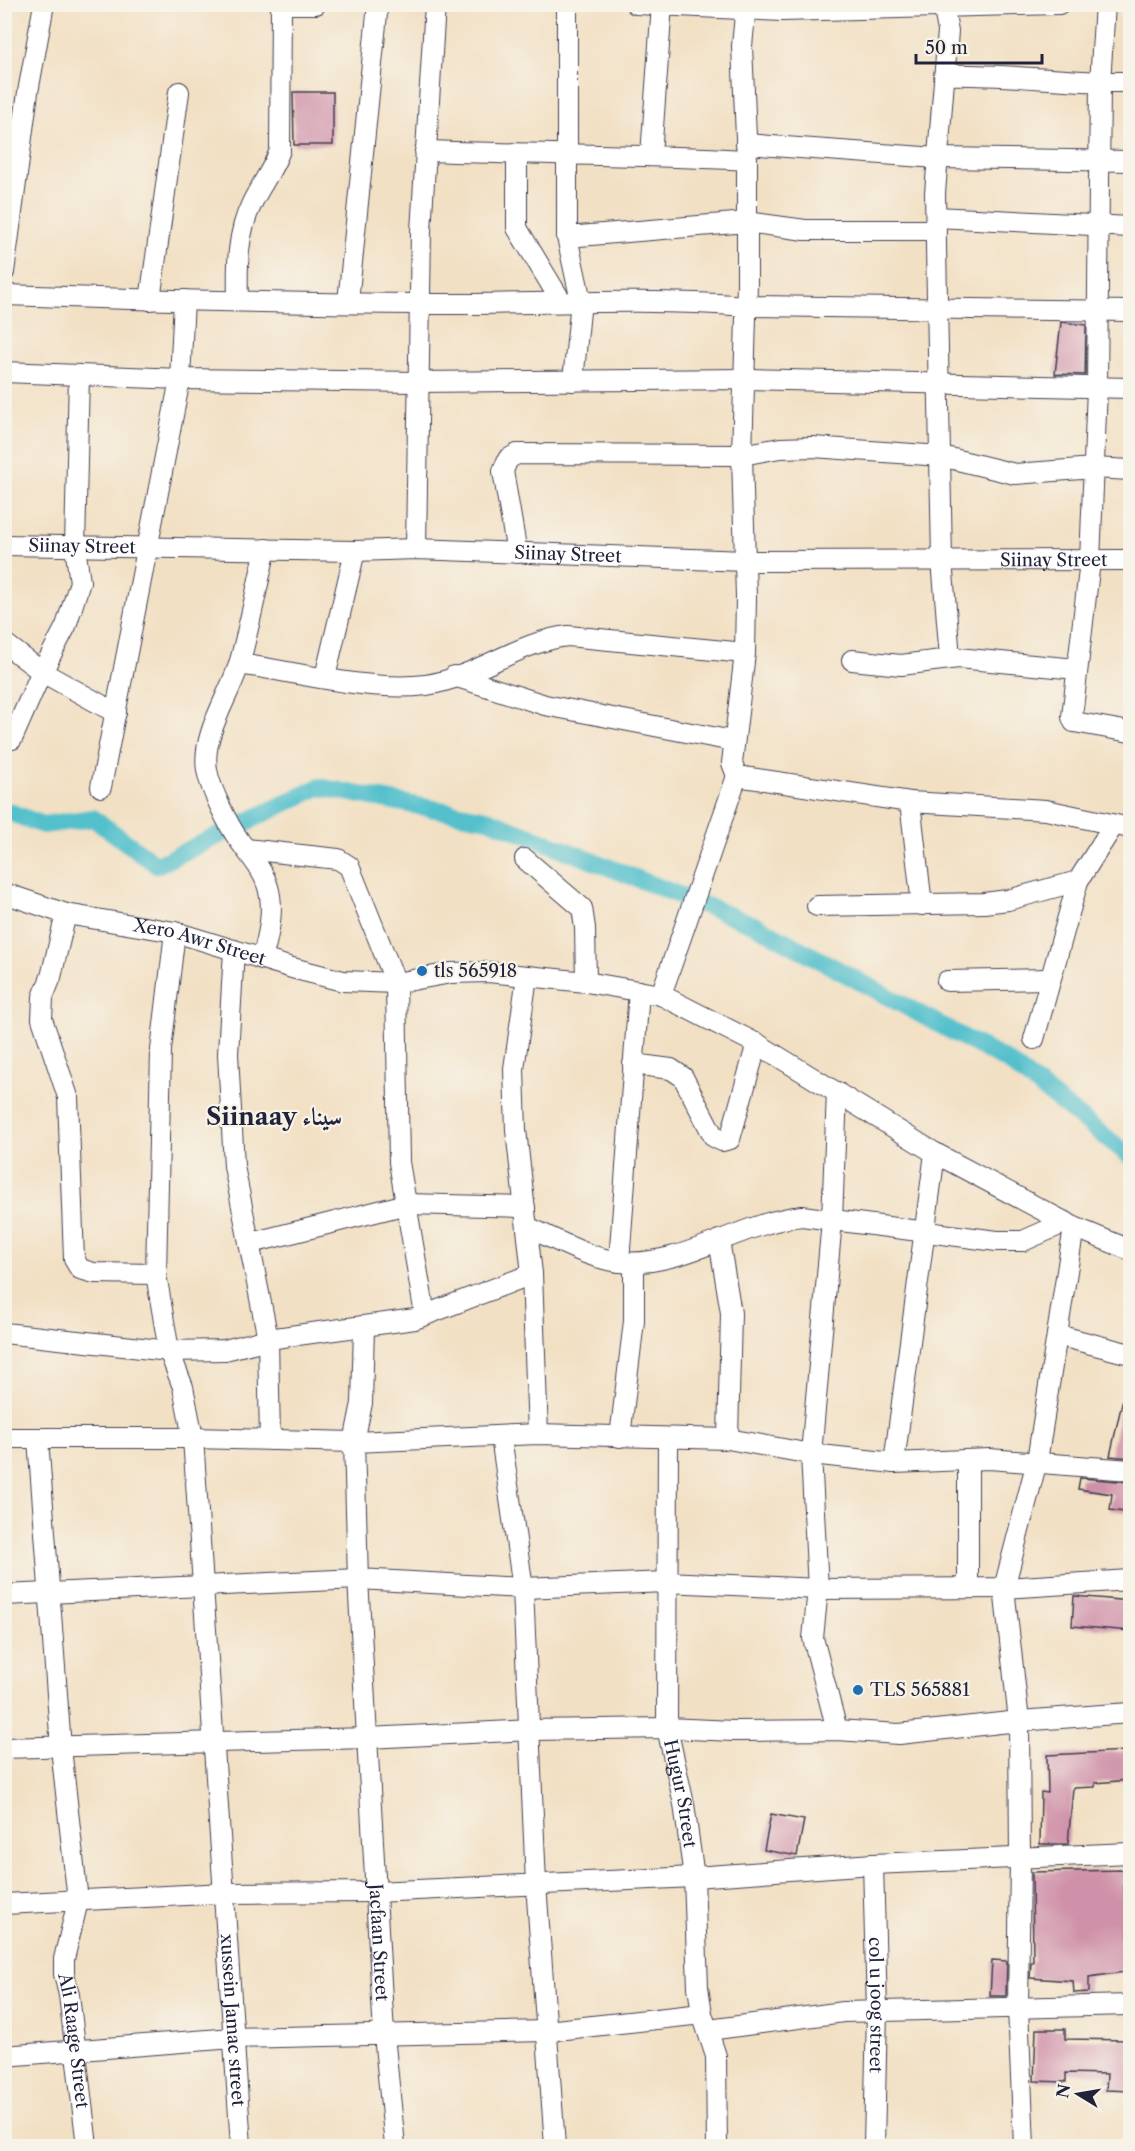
<svg xmlns="http://www.w3.org/2000/svg" width="1135" height="2151" viewBox="0 0 1135 2151" font-family="'Libre Caslon Text',Amiri,serif">
<style>
.lines{fill:none;stroke-linecap:round;stroke-linejoin:round}
.canal{stroke:#53c0cc;stroke-width:18}
.building{fill:#cf91a9}
.minor-casing{stroke:#413e50;stroke-width:22}
.minor{stroke:#fff;stroke-width:20}
.poi-dot{fill:#1f6fb2;stroke:#f7f3e8;stroke-width:2}
.labels{text-anchor:middle;stroke-width:4.5;stroke-linejoin:round;paint-order:stroke}
.street-label{font-size:18px;fill:#22223b;stroke:#f7f3e8}
.poi-label{font-size:18px;fill:#22223b;stroke:#f7f3e8;text-anchor:start}
.district-label{font-size:24px;font-weight:bold;fill:#22223b;stroke:#f7f3e8}
</style>
<rect width="100%" height="100%" fill="#f7f3e8"/>
<filter id="ink" filterUnits="userSpaceOnUse"><feTurbulence type="fractalNoise" baseFrequency=".0167" numOctaves="2"/><feDisplacementMap in="SourceGraphic" scale="12" xChannelSelector="R" yChannelSelector="G"/><feConvolveMatrix kernelMatrix="1 2 1 2 8 2 1 2 1" color-interpolation-filters="sRGB"/></filter>
<filter id="wash" filterUnits="userSpaceOnUse"><feTurbulence type="fractalNoise" baseFrequency=".008" numOctaves="4" result="noise"/><feDisplacementMap in="SourceGraphic" scale="24" xChannelSelector="R" yChannelSelector="G"/><feGaussianBlur stdDeviation="1.35" result="paint"/><feColorMatrix in="noise" values="0 0 0 0 0 0 0 0 0 0 0 0 0 0 0 0 0 1.4 0 .05"/><feComposite in="paint" operator="in"/></filter>
<g filter="url(#wash)">
<rect width="100%" height="100%" fill="#f2e0c4"/>
<g class="lines">
<path class="canal" d="M 4,810 L 43,825 L 93,818 L 157,865 L 319,787 L 487,819 L 757,926 L 1007,1061 L 1130,1156"/>
</g>
<g id="blocks">
<path class="building" d="M 293,92 L 333,92 L 333,145 L 294,145 Z
M 1061,322 L 1086,325 L 1085,375 L 1055,374 Z
M 1125,1389 L 1131,1390 L 1131,1458 L 1110,1456 Z
M 1080,1478 L 1131,1482 L 1131,1513 L 1110,1510 L 1112,1494 L 1078,1489 Z
M 1074,1596 L 1131,1601 L 1131,1631 L 1072,1626 Z
M 1127,1751 L 1130,1780 L 1095,1783 L 1095,1787 L 1073,1788 L 1068,1844 L 1040,1844 L 1041,1792 L 1048,1793 L 1047,1755 Z
M 771,1814 L 804,1820 L 797,1856 L 764,1850 Z
M 1123,1870 L 1125,1904 L 1131,1904 L 1128,1935 L 1131,1935 L 1131,1971 L 1089,1977 L 1089,1992 L 1074,1993 L 1073,1981 L 1030,1978 L 1031,1962 L 1033,1962 L 1032,1872 Z
M 992,1960 L 1007,1961 L 1006,1996 L 990,1996 Z
M 1036,2029 L 1065,2029 L 1065,2039 L 1131,2040 L 1131,2091 L 1106,2090 L 1107,2074 L 1066,2073 L 1066,2082 L 1034,2081 Z"/>
</g>
</g>
<g filter="url(#ink)">
<use href="#blocks" fill-opacity="0" stroke="#413e50" stroke-width="1.5"/>
<g class="lines">
<defs>
<g id="minor">
<path d="M 280,4 L 316,4"/>
<path d="M 567,4 L 567,237 L 581,301 L 573,381"/>
<path d="M 636,4 L 782,11 L 1059,4"/>
<path d="M 746,4 L 742,46 L 747,160 L 747,283 L 742,455 L 746,597 L 745,653 L 732,763 L 737,776 L 910,802 L 1046,810 L 1130,828"/>
<path d="M 943,4 L 948,31 L 935,193 L 942,560 L 950,658"/>
<path d="M 1105,4 L 1100,83 L 1097,388 L 1090,561 L 1072,717 L 1074,722 L 1130,732"/>
<path d="M 944,75 C 1006,73 1068,83 1130,82"/>
<path d="M 746,144 L 937,158 L 1130,161"/>
<path d="M 425,151 C 533,155 640,154 747,160"/>
<path d="M 517,154 L 517,228 L 561,301"/>
<path d="M 651,155 L 662,4"/>
<path d="M 936,217 L 1130,227"/>
<path d="M 567,237 L 747,222 L 805,230 L 936,230"/>
<path d="M 4,272 L 28,92 L 44,4"/>
<path d="M 4,295 C 142,300 280,303 418,304 C 528,305 637,297 746,306 L 1130,311"/>
<path d="M 238,299 C 237,267 237,233 252,203 C 261,184 273,170 280,150 L 281,4"/>
<path d="M 150,300 L 179,92"/>
<path d="M 348,302 L 378,4"/>
<path d="M 4,372 L 180,379 L 418,382 L 745,379 L 1130,388"/>
<path id="s1" d="M 4,545 L 355,551 L 416,549 L 746,561 L 1130,560"/>
<path d="M 416,549 L 421,231 L 435,4"/>
<path d="M 517,553 L 503,471 L 508,459 L 517,454 L 742,455 L 780,448 L 813,447 L 941,456 L 1015,474 L 1094,468 L 1130,470"/>
<path d="M 4,643 L 42,672 L 116,713"/>
<path d="M 852,660 L 901,665 L 958,658 L 1077,669"/>
<path d="M 239,664 C 296,672 370,692 426,685 C 475,678 520,641 568,636 L 745,653"/>
<path d="M 454,676 L 545,705 L 733,741"/>
<path d="M 325,677 L 355,551"/>
<path d="M 4,740 L 12,739 L 38,680 L 66,626 L 80,582 L 75,547 L 79,375"/>
<path d="M 101,787 L 180,379 L 184,300"/>
<path d="M 910,802 L 922,905"/>
<path d="M 246,849 L 338,859 L 349,866 L 396,983 L 399,1162 L 425,1315"/>
<path d="M 525,859 L 582,908 L 585,928 L 586,982"/>
<path id="s2" d="M 4,893 L 66,914 L 175,932 L 292,968 L 343,981 L 396,983 L 451,973 L 488,972 L 586,982 L 661,995 L 761,1046 L 935,1153 L 1074,1227 L 1130,1250"/>
<path d="M 817,906 L 984,903 L 1008,900 L 1078,881"/>
<path d="M 66,914 L 51,977 L 43,997 L 42,1019 L 68,1097 L 74,1259 L 80,1269 L 94,1273 L 156,1274"/>
<path id="s3" d="M 175,932 L 161,1050 L 156,1274 L 169,1351 L 183,1387 L 193,1438 L 241,2146"/>
<path d="M 234,950 L 228,1054 L 234,1166 L 268,1339 L 270,1440"/>
<path d="M 262,959 C 268,937 275,910 268,887 C 263,869 249,855 239,840 C 228,825 210,788 207,770 C 201,734 231,694 240,661 C 250,624 257,586 266,549"/>
<path d="M 527,976 L 514,1069 L 516,1130 L 532,1274 L 538,1434"/>
<path d="M 947,981 L 1049,979"/>
<path d="M 661,995 L 737,776"/>
<path d="M 1034,1039 L 1078,881 L 1113,826"/>
<path d="M 633,1064 L 671,1069 L 683,1077 L 714,1137 L 722,1141 L 730,1139 L 757,1043"/>
<path d="M 837,1092 L 832,1220 L 811,1454 L 818,1589 L 813,1638 L 837,1730"/>
<path d="M 527,1227 C 556,1239 589,1259 621,1262 C 681,1268 742,1222 802,1216 L 997,1241 L 1023,1241 L 1066,1222"/>
<path d="M 719,1240 L 731,1313 L 728,1439"/>
<path d="M 251,1243 L 407,1204 L 525,1207"/>
<path d="M 619,1262 L 639,991"/>
<path id="s4" d="M 364,1326 L 362,1403 L 354,1442 L 358,1579 L 384,2035 L 395,2146"/>
<path d="M 4,1333 L 169,1351 L 225,1350 L 268,1339 L 415,1319 L 532,1274"/>
<path d="M 1057,1335 L 1130,1354"/>
<path d="M 501,1437 L 523,1588 L 536,1884 L 555,2146"/>
<path d="M 620,1437 L 634,1321 L 634,1263"/>
<path d="M 4,1438 L 193,1438 L 354,1442 L 538,1434 L 728,1439 L 811,1454 L 894,1463 L 989,1459 L 1130,1470"/>
<path id="s5" d="M 668,1438 L 667,1728 L 684,1804 L 694,1877 L 698,1987 L 702,2014 L 716,2056 L 717,2146"/>
<path id="s6" d="M 38,1439 L 61,1748 L 78,1901 L 64,1959 L 64,1974 L 69,1995 L 87,2146"/>
<path d="M 894,1463 L 935,1153"/>
<path d="M 968,1588 L 968,1460"/>
<path d="M 4,1595 L 358,1579 L 523,1588 L 666,1582 L 818,1589 L 1004,1588 L 1130,1580"/>
<path d="M 4,1748 L 367,1738 L 531,1730 L 667,1728 L 734,1731 L 837,1730 L 899,1734 L 1019,1721 L 1130,1713"/>
<path id="s7" d="M 873,1864 L 877,2011 L 874,2146"/>
<path d="M 4,1904 L 226,1893 L 375,1892 L 694,1877 L 873,1864 L 1130,1853"/>
<path d="M 709,2030 L 843,2012 L 1130,2005"/>
<path d="M 4,2056 L 233,2038 L 547,2031 L 702,2014"/>
<path d="M 1024,2146 L 1018,2008 L 1020,1859 L 1019,1721 L 1004,1588 L 1037,1461 L 1074,1227"/>
</g>
</defs>
<use href="#minor" class="minor-casing"/>
<use href="#minor" class="minor"/>
</g>
</g>
<g class="poi-dot">
<circle cx="422" cy="971" r="6"/>
<circle cx="858" cy="1690" r="6"/>
</g>
<g class="labels">
<g class="street-label">
<text dy="6" stroke="none"><textPath href="#s1" startOffset="78">Siinay Street</textPath></text>
<text dy="6" stroke="none"><textPath href="#s1" startOffset="564">Siinay Street</textPath></text>
<text dy="6" stroke="none"><textPath href="#s1" startOffset="1050">Siinay Street</textPath></text>
<text dy="6" stroke="none"><textPath href="#s2" startOffset="202">Xero Awr Street</textPath></text>
<text dy="6" stroke="none"><textPath href="#s5" startOffset="357">Hugur Street</textPath></text>
<text dy="6" stroke="none"><textPath href="#s4" startOffset="618">Jacfaan Street</textPath></text>
<text dy="6" stroke="none"><textPath href="#s7" startOffset="141">col u joog street</textPath></text>
<text dy="6" stroke="none"><textPath href="#s3" startOffset="1095">xussein Jamac street</textPath></text>
<text dy="6" stroke="none"><textPath href="#s6" startOffset="606">Ali Raage Street</textPath></text>
</g>
<g class="poi-label">
<text x="434" y="977">tls 565918</text>
<text x="870" y="1696">TLS 565881</text>
</g>
<g class="district-label">
<text x="274" y="1125">Siinaay سيناء</text>
</g>
</g>
<rect width="1135" height="2151" fill="none" stroke="#f7f3e8" stroke-width="24"/>
<g transform="translate(1078 2094) rotate(281)" stroke="#f7f3e8" stroke-width="4.5" paint-order="stroke">
<path d="M0-4.5L10 22L0 15L-10 22Z" fill="#22223b"/>
<text y="-9" font-size="16" font-weight="bold" text-anchor="middle" fill="#22223b">N</text>
</g>
<path d="M916 54v9h126v-9" fill="none" stroke="#22223b" stroke-width="3"/>
<text x="925" y="54" font-size="18" fill="#22223b" stroke="#f7f3e8" stroke-width="4.5" paint-order="stroke">50 m</text>
</svg>
